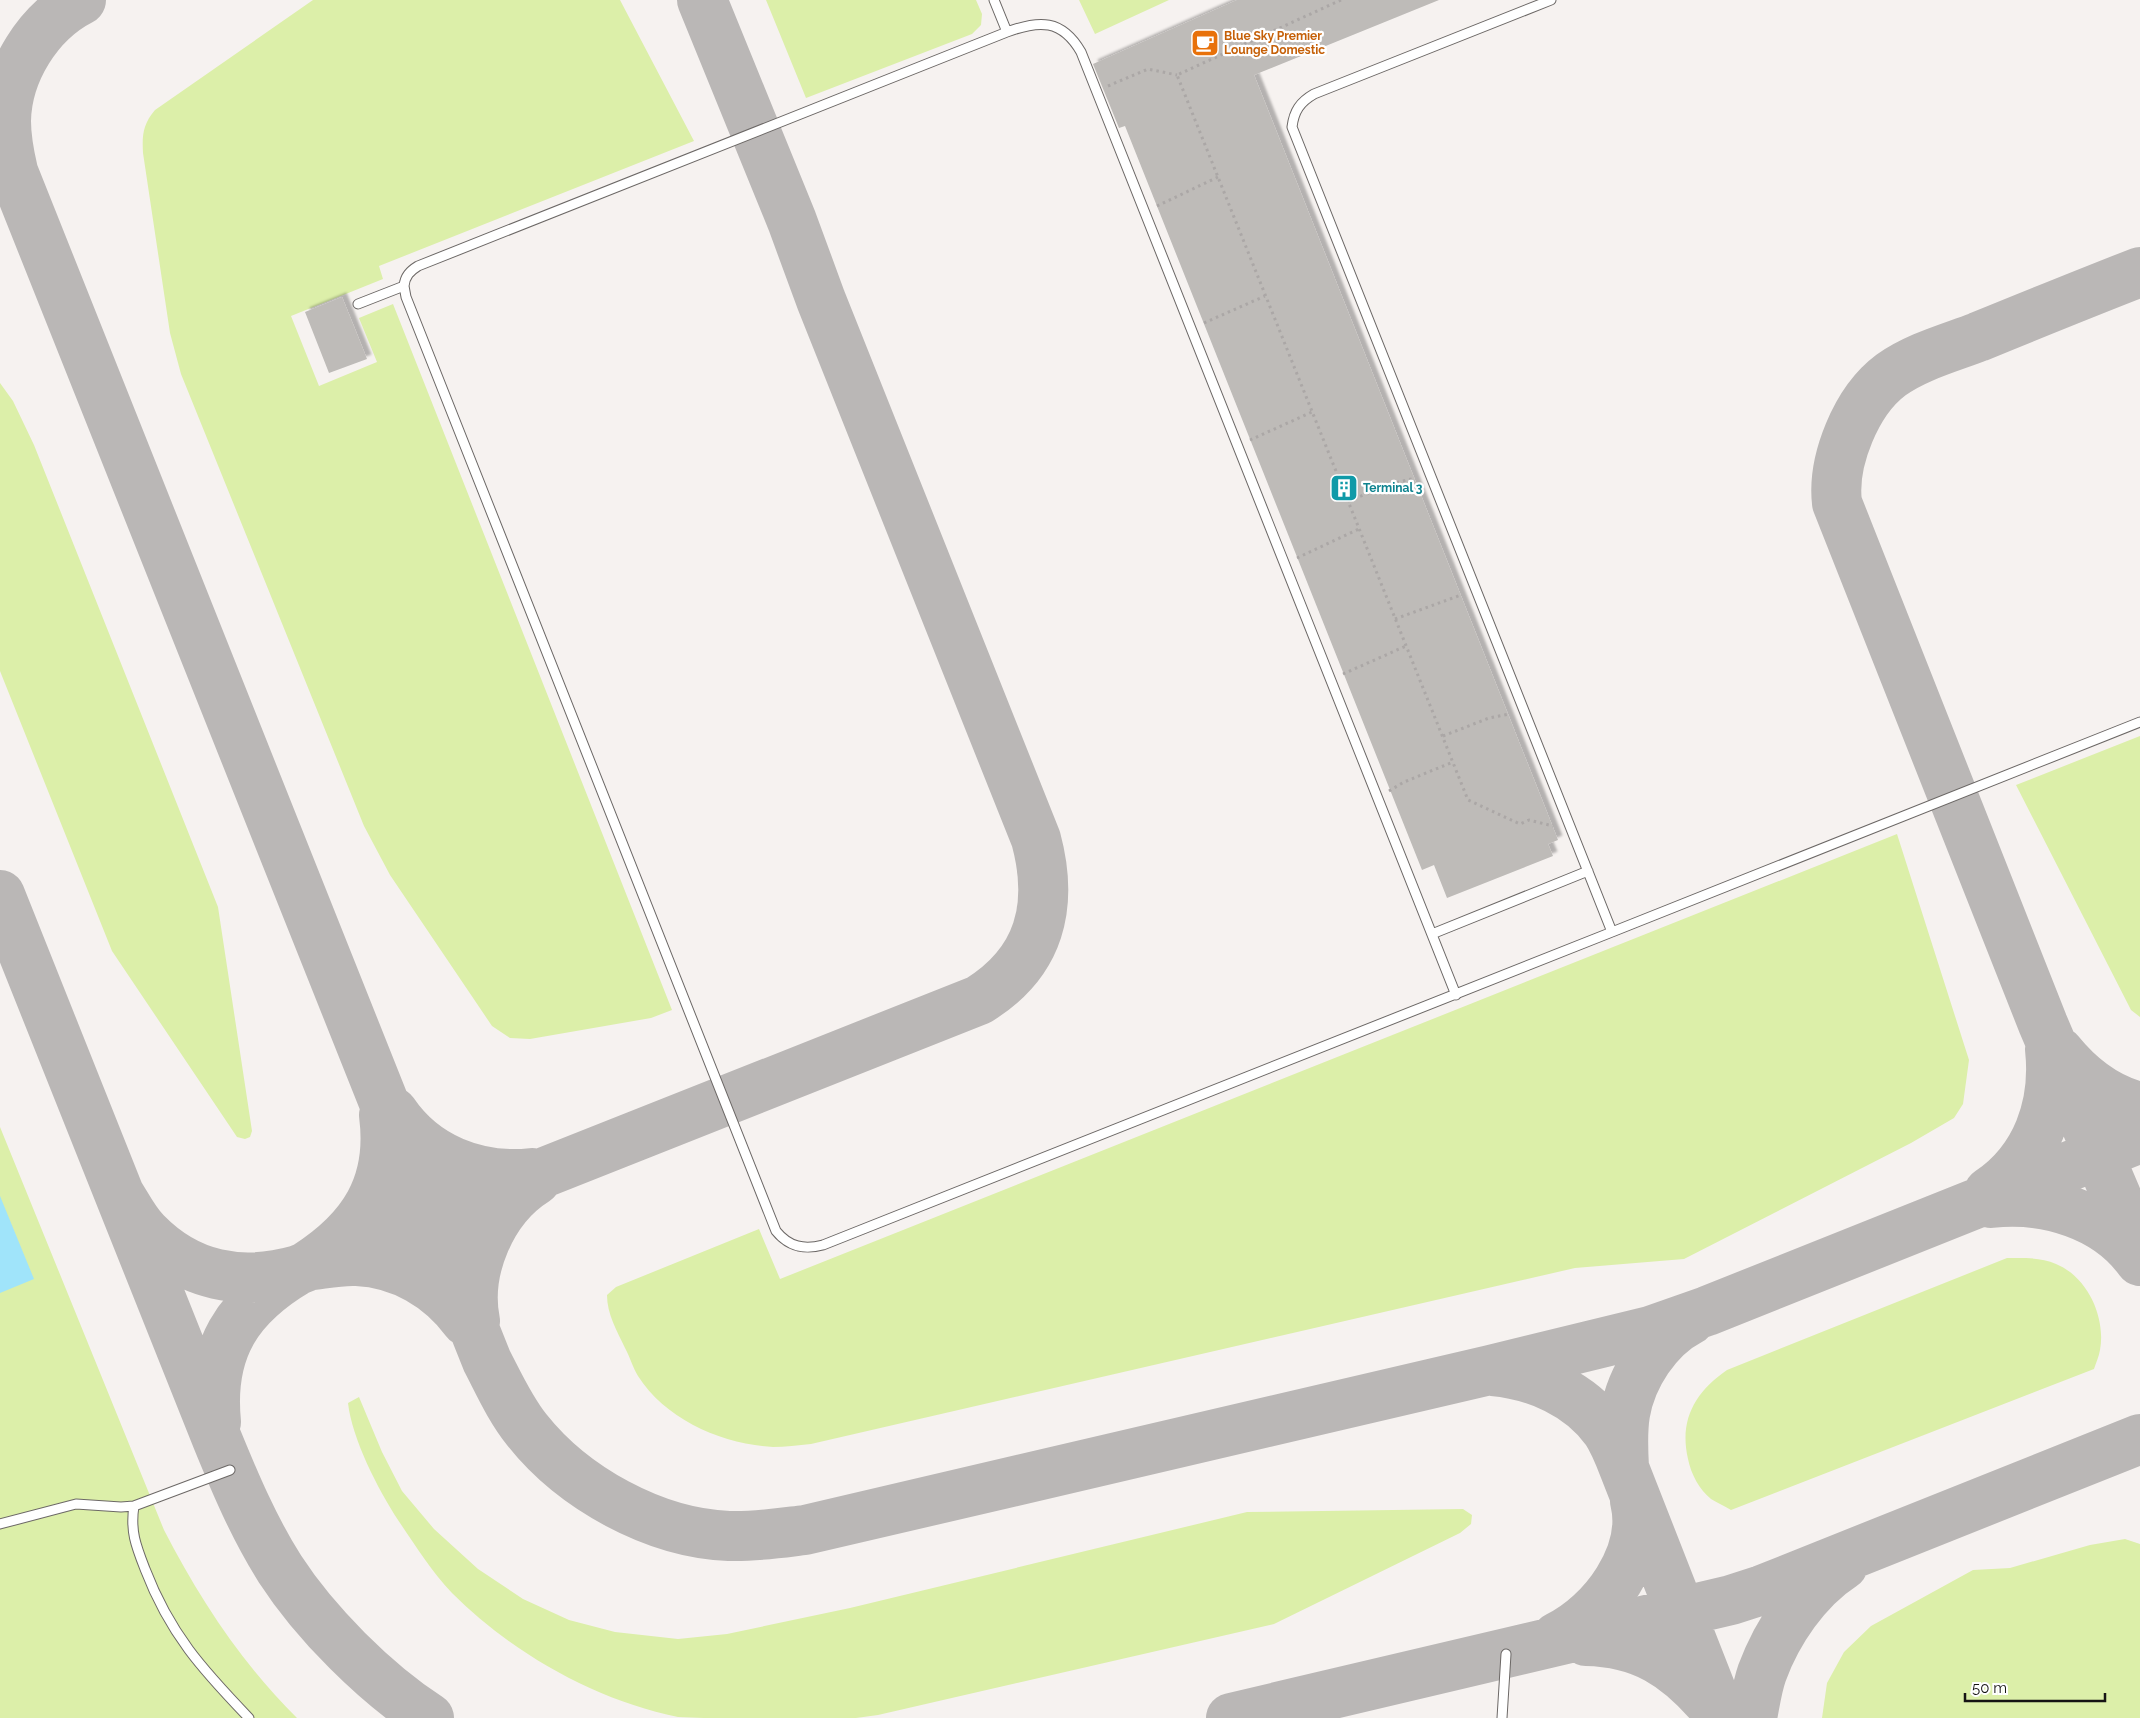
<svg xmlns="http://www.w3.org/2000/svg" width="2140" height="1718" viewBox="0 0 2140 1718" font-family="Raleway,sans-serif">
<style>
.green{fill:#dcefa9}
.water{fill:#a0e4fa}
.lines{fill:none;stroke-linecap:round;stroke-linejoin:round}
.taxiway{stroke:#bab7b6;stroke-width:50}
.building{fill:#bebbb8;filter:url(#shadow)}
.lane-casing{stroke:#6c6866;stroke-width:11}
.path{stroke:#aba7a6;stroke-width:3;stroke-dasharray:2.5 4;stroke-linecap:butt}
.lane{stroke:#fff;stroke-width:9}
.labels{text-anchor:middle;stroke-width:4.5;stroke-linejoin:round;paint-order:stroke}
.food-label{font-size:12px;font-weight:bold;fill:#c56008;stroke:#fff;text-anchor:start}
.culture-label{font-size:12px;font-weight:bold;fill:#0d838f;stroke:#fff;text-anchor:start}
</style>
<defs>
<filter id="shadow"><feDropShadow dx="4.5" dy="-4.5" stdDeviation="1" flood-color="#0004"/></filter>
</defs>
<rect width="100%" height="100%" fill="#f6f2f0"/>
<path class="green" d="M 313,0 L 620,0 L 694,141 L 379,266 L 383,279 L 291,316 L 319,386 L 377,362 L 359,318 L 393,304 L 672,1010 L 651,1018 L 530,1039 L 510,1038 L 492,1026 L 390,875 L 364,826 L 181,374 L 170,333 L 143,153 C 142,135 143,124 155,110 Z
M 766,0 L 976,0 L 982,14 L 981,25 L 972,34 L 806,98 Z
M 1079,0 L 1169,0 L 1095,34 Z
M 0,383 L 13,401 L 34,445 L 218,907 L 252,1131 L 250,1137 L 245,1139 L 237,1137 L 112,951 L 0,671 Z
M 2140,736 L 2140,1017 L 2131,1010 L 2016,785 Z
M 1897,834 L 1969,1060 L 1963,1104 L 1954,1118 L 1911,1143 L 1684,1259 L 1575,1268 L 811,1444 C 798,1445 785,1447 773,1447 C 722,1444 666,1420 638,1376 C 633,1368 630,1357 625,1348 C 617,1331 607,1314 607,1295 L 616,1287 L 759,1229 L 780,1279 Z
M 0,1127 L 164,1530 C 199,1598 242,1664 297,1718 L 0,1718 Z
M 2007,1258 C 2023,1258 2041,1257 2056,1264 C 2088,1277 2106,1318 2100,1350 C 2099,1356 2096,1363 2094,1369 L 1731,1510 C 1725,1506 1717,1503 1711,1499 C 1699,1489 1691,1474 1688,1459 C 1679,1420 1695,1392 1727,1370 Z
M 359,1397 L 382,1452 L 402,1491 L 434,1529 L 478,1569 L 523,1599 L 569,1620 L 615,1632 L 678,1639 L 727,1634 L 850,1608 L 1247,1512 L 1463,1509 L 1472,1515 L 1471,1524 L 1460,1533 L 1274,1624 L 878,1715 L 856,1718 C 814,1718 773,1718 731,1718 C 714,1718 694,1718 678,1717 C 595,1700 512,1653 452,1593 C 431,1571 415,1545 398,1520 C 378,1489 352,1439 348,1403 Z
M 2125,1539 L 2140,1544 L 2140,1718 L 1822,1718 L 1827,1683 L 1844,1652 L 1871,1626 L 1973,1570 L 2010,1568 L 2090,1545 Z"/>
<path class="water" d="M 0,1196 L 34,1279 L 0,1293 Z"/>
<g class="lines">
<path class="taxiway" d="M 0,139 L 487,1361 C 499,1384 510,1409 527,1430 C 573,1488 654,1533 729,1536 C 754,1537 780,1533 805,1530 L 1490,1370 L 1650,1331 L 1707,1311 L 2140,1138
M 13,171 C 9,154 6,138 6,121 C 7,72 38,22 81,0
M 2140,272 C 2086,293 2032,315 1978,337 C 1949,348 1916,357 1891,375 C 1856,401 1832,461 1837,503 L 2043,1024 L 2140,1252
M 0,895 L 217,1439 C 235,1483 254,1528 280,1569 C 315,1623 375,1683 429,1718
M 2059,1052 C 2080,1078 2108,1099 2140,1107
M 393,1112 C 424,1158 477,1179 532,1173
M 384,1115 C 393,1185 363,1230 307,1266 C 324,1264 340,1260 357,1261 C 401,1263 440,1286 466,1321
M 1989,1192 C 2037,1160 2056,1105 2050,1049
M 120,1195 C 128,1208 135,1222 146,1233 C 189,1277 241,1286 298,1270 L 979,1000 C 1040,962 1054,906 1036,839 L 821,300 L 792,221 L 702,0
M 1991,1203 C 2046,1197 2107,1215 2140,1261
M 475,1321 C 465,1270 491,1208 536,1180
M 1493,1371 C 1536,1375 1580,1394 1606,1430 C 1614,1442 1619,1455 1624,1468 L 1722,1718
M 216,1422 C 209,1350 237,1306 298,1270
M 1624,1468 C 1623,1450 1622,1432 1625,1414 C 1631,1377 1657,1337 1690,1320
M 1557,1637 C 1603,1615 1648,1554 1635,1501
M 1586,1641 C 1642,1642 1677,1665 1712,1706
M 1231,1718 L 1731,1600 L 1762,1590 L 2140,1439
M 1752,1718 C 1755,1703 1757,1687 1762,1673 C 1777,1632 1806,1589 1843,1565"/>
</g>
<path class="building" d="M 1237,0 L 1439,0 L 1254,75 L 1558,840 L 1548,844 L 1553,856 L 1447,898 L 1434,865 L 1422,870 L 1125,126 L 1119,128 L 1093,64 Z
M 342,297 L 367,359 L 329,373 L 305,312 Z"/>
<g class="lines">
<defs>
<path id="lane" d="M 994,0 L 1007,32
M 1551,0 L 1314,94 C 1300,102 1294,111 1292,127 L 1612,932 L 2140,722
M 404,286 L 406,297 L 776,1231 C 789,1247 804,1250 823,1245 L 1612,932
M 358,304 L 404,286 C 405,276 410,271 418,266 L 1007,32 C 1039,20 1062,19 1081,52 L 1456,995
M 1432,934 L 1588,871
M 134,1506 C 130,1531 136,1546 145,1569 C 170,1634 202,1669 249,1718
M 0,1524 L 76,1504 L 121,1507 L 134,1506 L 230,1470
M 1502,1718 L 1506,1654"/>
</defs>
<use href="#lane" class="lane-casing"/>
<path class="path" d="M 1341,0 L 1177,75 L 1468,800 L 1520,824 L 1529,820 L 1553,826
M 1108,86 L 1148,69 L 1177,75
M 1157,206 L 1218,177
M 1204,323 L 1265,296
M 1250,440 L 1312,412
M 1348,501 L 1395,483 L 1415,478
M 1297,558 L 1359,529
M 1395,619 L 1461,595
M 1343,674 L 1406,646
M 1443,736 L 1489,718 L 1509,714
M 1389,791 L 1404,782 L 1453,762"/>
<use href="#lane" class="lane"/>
</g>
<defs>
<symbol id="cafe-square" viewBox="-11 -11 22 22"><rect x="-9" y="-9" width="18" height="18" rx="4" fill="#e8710a" stroke="#fff"/><path d="M-5.5-4.5H6V0H3Q3 3.5 0 3.5H-2.5Q-5.5 3.5-5.5 0ZM3-3.2v2h1.7v-2ZM-6 4.5H4V6H-6Z" fill="#fff"/></symbol>
<symbol id="building-square" viewBox="-11 -11 22 22"><rect x="-9" y="-9" width="18" height="18" rx="4" fill="#0f9aa8" stroke="#fff"/><path d="M-4-6H4V6H1V3H-1V6H-4ZM-2.5-4.3h1.7v1.8h-1.7ZM.8-4.3h1.7v1.8H.8ZM-2.5-1h1.7V.8h-1.7ZM.8-1h1.7V.8H.8Z" fill="#fff"/></symbol>
</defs>
<g fill-rule="evenodd">
<use href="#cafe-square" x="1189" y="27" width="32" height="32"/>
<use href="#building-square" x="1328" y="472" width="32" height="32"/>
</g>
<g class="labels">
<g class="food-label">
<text x="1224" y="40">Blue Sky Premier<tspan x="1224" dy="14">Lounge Domestic</tspan></text>
</g>
<g class="culture-label">
<text x="1363" y="492">Terminal 3</text>
</g>
</g>
<path d="M1965 1693v8h140v-8" fill="none" stroke="#161414" stroke-width="2.5"/>
<text x="1972" y="1693" font-size="15" fill="#161414" stroke="#ffffff" stroke-width="4" paint-order="stroke">50 m</text>
</svg>
